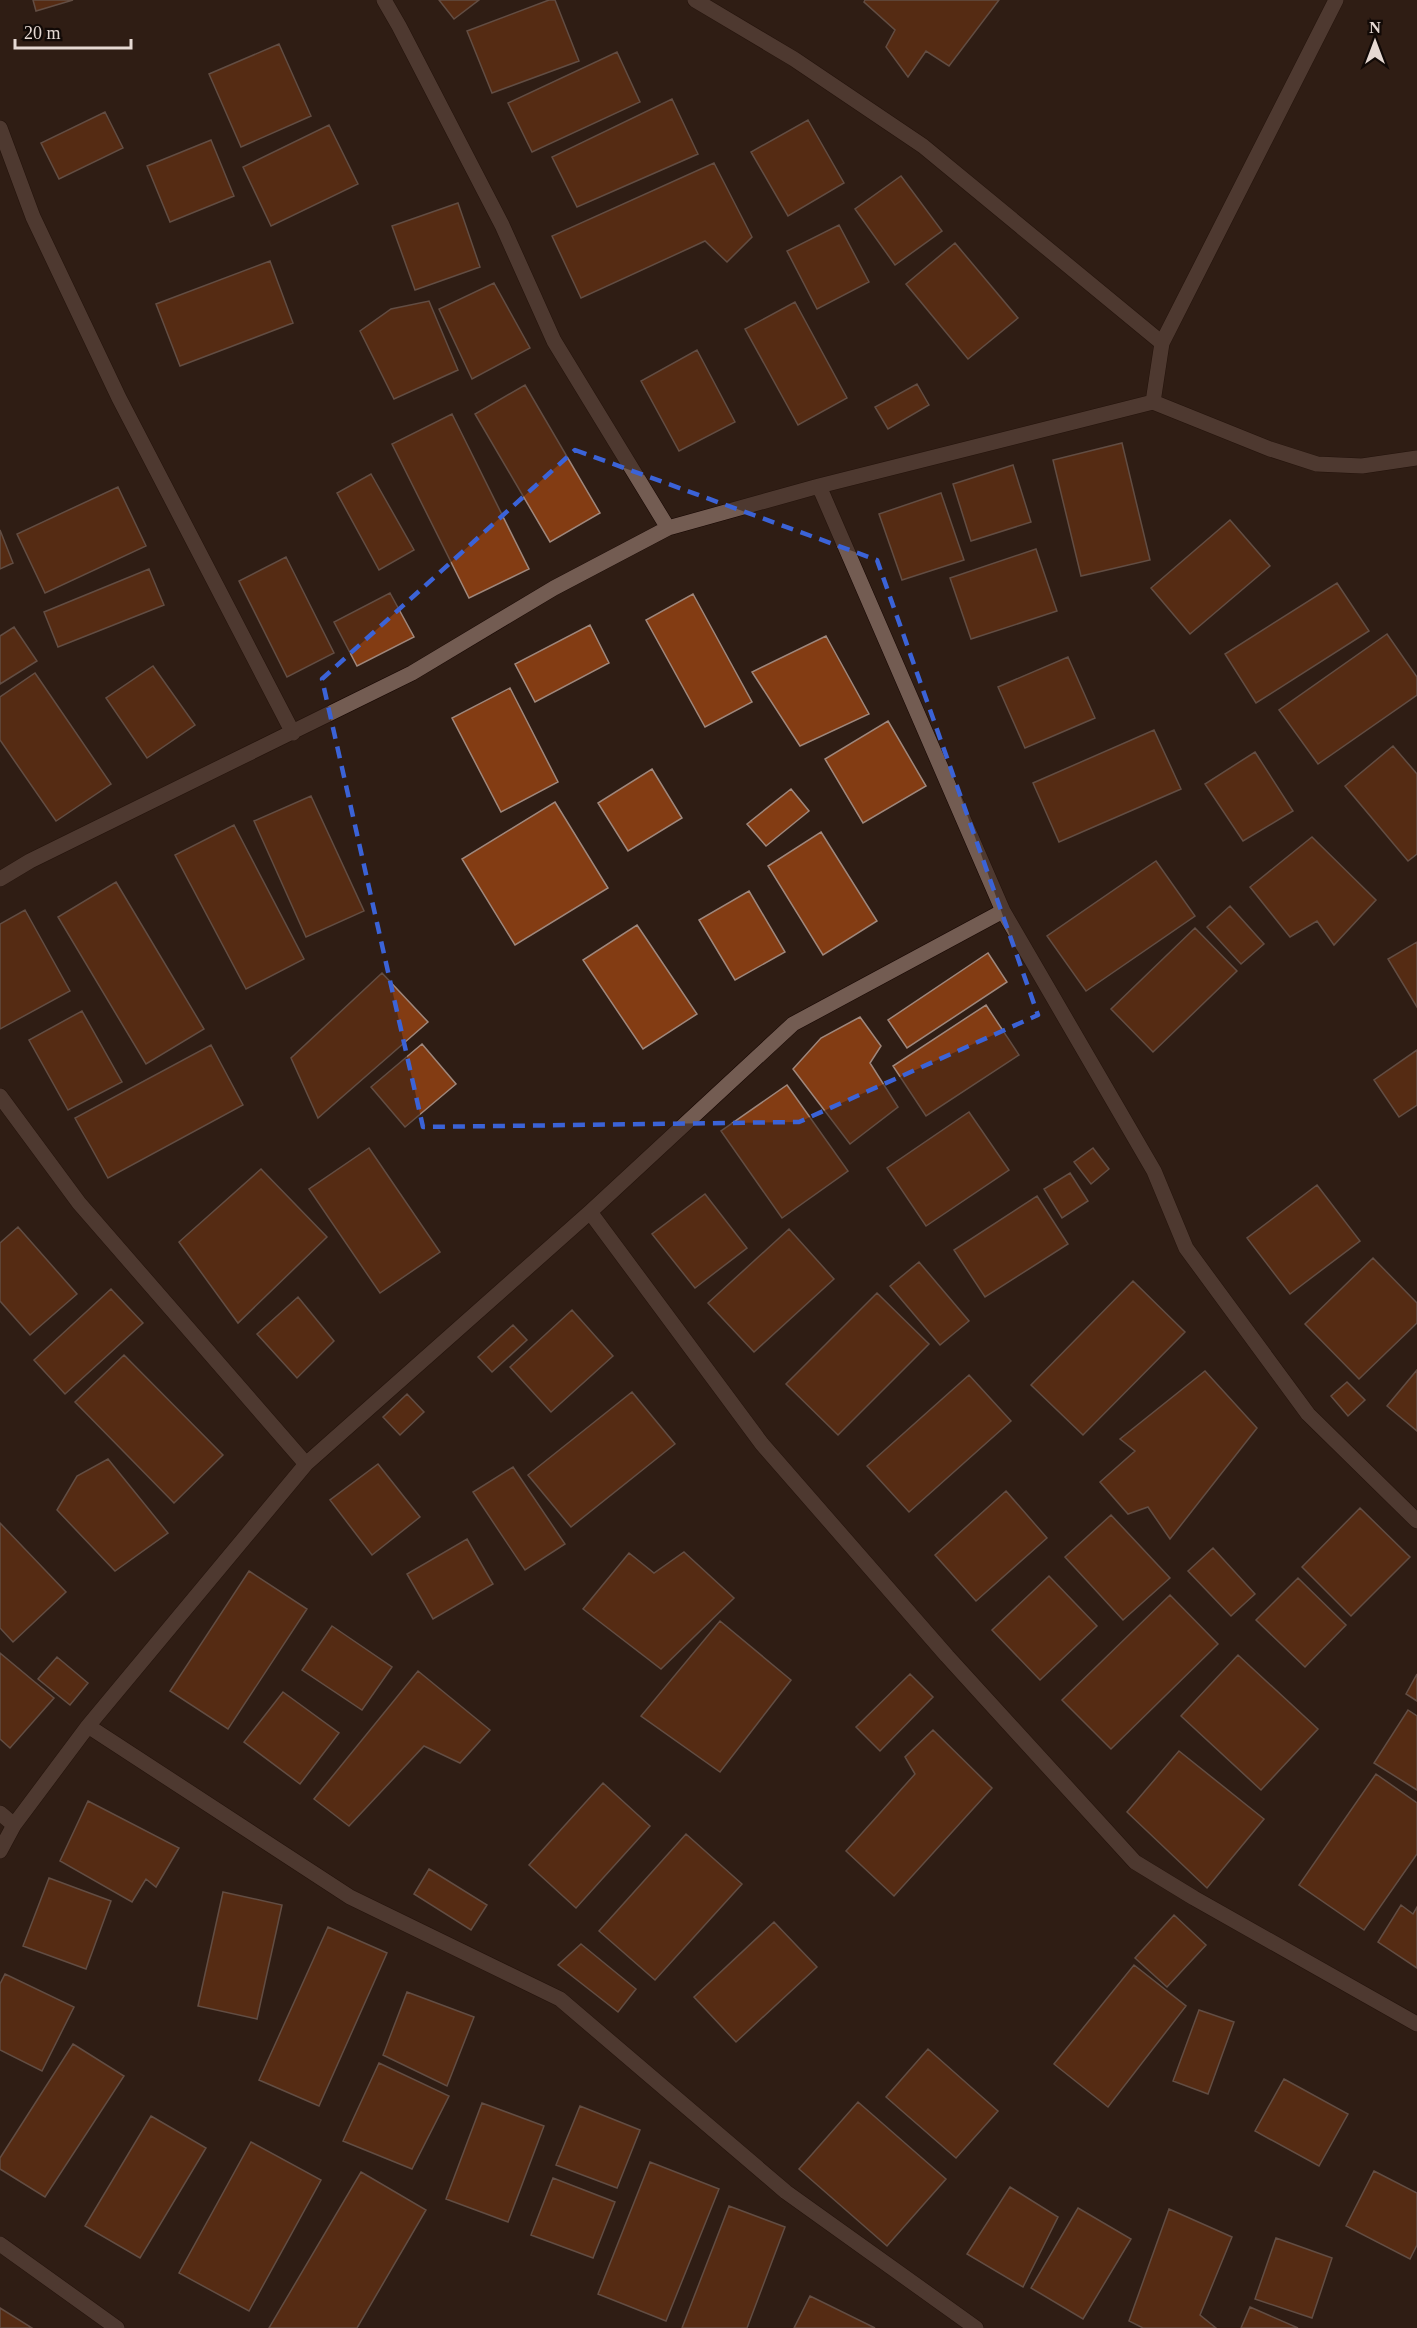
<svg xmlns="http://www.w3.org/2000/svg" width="1417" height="2328" viewBox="0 0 1417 2328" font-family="Georgia,serif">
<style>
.building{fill:#833c13;stroke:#9f877c;stroke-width:1.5}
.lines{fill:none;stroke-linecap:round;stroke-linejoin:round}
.minor-casing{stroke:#160602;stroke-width:16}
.minor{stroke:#735c52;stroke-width:15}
.marked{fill:none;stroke:#3b63d7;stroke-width:4.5;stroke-dasharray:12 8;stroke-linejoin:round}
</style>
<rect width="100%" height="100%" fill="#2f1d14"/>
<path class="building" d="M 33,0 L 73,0 L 36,11 Z
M 439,0 L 479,0 L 454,19 Z
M 549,0 L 555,0 L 579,61 L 492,93 L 467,31 Z
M 865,0 L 999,0 L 949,66 L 926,51 L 908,77 L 886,47 L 895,30 L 864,2 Z
M 279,44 L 311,116 L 241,147 L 209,74 Z
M 617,52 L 640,102 L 532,152 L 508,103 Z
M 672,99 L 698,154 L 577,207 L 552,157 Z
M 105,112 L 123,148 L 59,179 L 41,143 Z
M 808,120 L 844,183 L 788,216 L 751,152 Z
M 329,125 L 358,184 L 271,226 L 243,167 Z
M 211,140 L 234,196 L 170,222 L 147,166 Z
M 714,163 L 752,237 L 727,262 L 705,241 L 581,298 L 552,236 Z
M 901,176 L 942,231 L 895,265 L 855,209 Z
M 458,203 L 480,267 L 415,290 L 392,226 Z
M 839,225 L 869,282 L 817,309 L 787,251 Z
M 955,243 L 1018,318 L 968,359 L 906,284 Z
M 270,261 L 293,323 L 180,366 L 156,304 Z
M 494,283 L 530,348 L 472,379 L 439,309 Z
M 429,301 L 458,370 L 394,399 L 360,331 L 391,309 Z
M 795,302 L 847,398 L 798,425 L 745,329 Z
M 697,350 L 735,422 L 679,451 L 641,381 Z
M 917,384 L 929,405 L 888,429 L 875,407 Z
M 525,385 L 600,513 L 550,542 L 475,414 Z
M 452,414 L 529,569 L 469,598 L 392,444 Z
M 1122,443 L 1150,560 L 1081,576 L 1053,460 Z
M 1013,465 L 1031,522 L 971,541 L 953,484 Z
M 371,474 L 414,550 L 379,570 L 337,493 Z
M 118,487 L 146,546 L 45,593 L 17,534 Z
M 941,493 L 964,560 L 902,580 L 879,514 Z
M 1230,520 L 1270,566 L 1190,634 L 1151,588 Z
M 0,530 L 13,563 L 0,569 Z
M 1036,549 L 1057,611 L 971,639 L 950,578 Z
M 286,557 L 334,653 L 287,677 L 239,581 Z
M 149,569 L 164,605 L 58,647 L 44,612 Z
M 1337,583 L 1369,631 L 1256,703 L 1225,654 Z
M 390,593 L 414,637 L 357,666 L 334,622 Z
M 693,594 L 752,702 L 705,727 L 646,620 Z
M 590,625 L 609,663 L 535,702 L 515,664 Z
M 14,627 L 37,661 L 0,684 L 0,636 Z
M 1387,634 L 1417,677 L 1417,695 L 1318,764 L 1279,710 Z
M 826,636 L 869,714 L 800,746 L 752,672 Z
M 1068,657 L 1095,718 L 1025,748 L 998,687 Z
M 153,666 L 195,725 L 147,758 L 106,698 Z
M 35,673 L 111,784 L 56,821 L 0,740 L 0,697 Z
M 510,688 L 558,782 L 501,812 L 452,718 Z
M 888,721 L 926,786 L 863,823 L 825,759 Z
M 1154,730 L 1181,789 L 1059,842 L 1033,783 Z
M 1393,746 L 1417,774 L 1417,854 L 1408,861 L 1345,786 Z
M 1255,752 L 1293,811 L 1243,841 L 1205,784 Z
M 652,769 L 682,818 L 628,851 L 598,803 Z
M 791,789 L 809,811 L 766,846 L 747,824 Z
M 311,796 L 364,911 L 306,937 L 254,821 Z
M 555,802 L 608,888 L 515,945 L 462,859 Z
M 234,825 L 304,959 L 246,989 L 175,855 Z
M 821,832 L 877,921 L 823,955 L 768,866 Z
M 1312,837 L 1376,900 L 1334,945 L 1317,921 L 1290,937 L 1250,887 Z
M 1156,861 L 1195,916 L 1086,991 L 1047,936 Z
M 116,882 L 204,1029 L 146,1064 L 58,917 Z
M 749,891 L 785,952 L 735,980 L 699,920 Z
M 1230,906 L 1264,944 L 1241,964 L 1207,927 Z
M 25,910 L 70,991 L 0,1029 L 0,924 Z
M 637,925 L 697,1014 L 643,1049 L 583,960 Z
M 1195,928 L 1237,971 L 1153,1052 L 1111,1009 Z
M 1417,942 L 1417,1007 L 1388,959 Z
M 988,953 L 1007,982 L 907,1048 L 888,1020 Z
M 382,973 L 428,1022 L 318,1118 L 291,1058 Z
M 986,1005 L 1019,1055 L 926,1116 L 893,1066 Z
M 82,1011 L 122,1082 L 68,1110 L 29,1040 Z
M 860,1017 L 881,1046 L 870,1063 L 898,1107 L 850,1144 L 793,1069 L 821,1038 Z
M 422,1044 L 456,1084 L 405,1127 L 371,1087 Z
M 211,1045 L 243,1105 L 108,1178 L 75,1118 Z
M 1417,1050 L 1417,1105 L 1399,1117 L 1374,1080 Z
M 787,1085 L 848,1171 L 782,1218 L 721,1131 Z
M 969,1112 L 1009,1170 L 926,1226 L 887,1168 Z
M 369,1148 L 440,1252 L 380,1293 L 309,1189 Z
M 1093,1148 L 1109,1169 L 1091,1184 L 1074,1162 Z
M 261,1169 L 327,1237 L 238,1323 L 179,1242 Z
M 1070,1173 L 1088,1201 L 1062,1218 L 1044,1189 Z
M 1317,1185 L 1360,1241 L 1290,1294 L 1247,1238 Z
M 705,1194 L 747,1248 L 695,1288 L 652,1234 Z
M 1037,1196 L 1068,1244 L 985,1297 L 954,1250 Z
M 18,1227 L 77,1294 L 30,1335 L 0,1301 L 0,1243 Z
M 789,1229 L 834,1279 L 754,1352 L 708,1303 Z
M 1373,1258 L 1417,1303 L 1417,1323 L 1359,1379 L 1305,1324 Z
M 919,1262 L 969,1321 L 940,1345 L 890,1286 Z
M 1133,1281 L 1185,1332 L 1083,1435 L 1031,1385 Z
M 111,1289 L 143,1323 L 65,1394 L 34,1360 Z
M 877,1293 L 929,1344 L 838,1435 L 786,1384 Z
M 298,1297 L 334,1341 L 297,1378 L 257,1334 Z
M 572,1310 L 613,1356 L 551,1412 L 510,1367 Z
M 513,1325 L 527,1340 L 492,1372 L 478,1357 Z
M 124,1355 L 223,1455 L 174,1503 L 75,1402 Z
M 1417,1370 L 1417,1431 L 1387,1406 Z
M 1205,1371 L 1257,1428 L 1170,1539 L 1148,1507 L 1128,1514 L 1100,1482 L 1135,1451 L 1120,1439 Z
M 969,1375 L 1011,1421 L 909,1512 L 867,1466 Z
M 1347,1382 L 1365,1400 L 1348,1416 L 1331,1396 Z
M 632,1392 L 675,1444 L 571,1527 L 528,1475 Z
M 407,1394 L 424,1412 L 400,1435 L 383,1417 Z
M 108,1459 L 168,1533 L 115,1571 L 57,1510 L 77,1476 Z
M 378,1464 L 420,1517 L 372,1555 L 330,1500 Z
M 513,1467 L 565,1544 L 525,1570 L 473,1492 Z
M 1006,1491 L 1047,1538 L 976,1601 L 935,1555 Z
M 1360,1508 L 1410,1557 L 1351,1616 L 1302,1567 Z
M 1111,1515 L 1170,1578 L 1123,1620 L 1065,1557 Z
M 0,1523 L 66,1592 L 13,1642 L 0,1628 Z
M 467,1539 L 493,1584 L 433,1619 L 407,1574 Z
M 1213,1548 L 1255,1594 L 1231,1616 L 1188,1571 Z
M 684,1552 L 734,1598 L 661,1669 L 583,1609 L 629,1553 L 654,1573 Z
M 249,1571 L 307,1609 L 228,1729 L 170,1691 Z
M 1049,1576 L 1097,1626 L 1040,1680 L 992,1630 Z
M 1298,1578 L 1346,1625 L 1305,1667 L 1256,1620 Z
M 1170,1595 L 1218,1644 L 1111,1749 L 1062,1700 Z
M 720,1621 L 791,1680 L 720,1772 L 641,1716 Z
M 332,1626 L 392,1667 L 362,1710 L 302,1670 Z
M 0,1653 L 54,1698 L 10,1748 L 0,1739 Z
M 1238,1655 L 1318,1729 L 1261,1790 L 1181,1716 Z
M 57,1657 L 88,1683 L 70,1705 L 38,1679 Z
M 418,1671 L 490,1730 L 460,1763 L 424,1746 L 349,1826 L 314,1799 Z
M 910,1674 L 933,1697 L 880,1751 L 856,1727 Z
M 1417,1674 L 1417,1701 L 1406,1694 Z
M 283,1692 L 339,1733 L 300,1784 L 244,1742 Z
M 1408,1710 L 1417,1716 L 1417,1790 L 1374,1763 Z
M 933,1730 L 992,1788 L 894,1896 L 846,1851 L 915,1774 L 905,1757 Z
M 1179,1751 L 1264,1819 L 1207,1888 L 1127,1812 Z
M 1376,1774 L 1417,1803 L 1417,1854 L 1364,1930 L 1299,1885 Z
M 603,1783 L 650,1826 L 576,1908 L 529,1865 Z
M 88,1801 L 179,1848 L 156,1887 L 146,1879 L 132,1902 L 60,1861 Z
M 686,1834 L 742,1884 L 655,1980 L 599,1931 Z
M 429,1869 L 487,1905 L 471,1930 L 414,1894 Z
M 49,1878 L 111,1901 L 86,1969 L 23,1946 Z
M 223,1892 L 282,1905 L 257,2019 L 198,2006 Z
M 1401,1905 L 1413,1914 L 1417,1907 L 1417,1968 L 1378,1942 Z
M 1174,1915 L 1206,1945 L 1167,1987 L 1135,1958 Z
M 774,1922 L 817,1967 L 736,2042 L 694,1997 Z
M 328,1927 L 387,1953 L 319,2106 L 259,2080 Z
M 581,1944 L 636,1989 L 618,2012 L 558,1965 Z
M 1134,1965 L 1186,2006 L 1108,2107 L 1054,2064 Z
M 5,1974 L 74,2007 L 42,2071 L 0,2050 L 0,1984 Z
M 407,1992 L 474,2017 L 447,2086 L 383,2055 Z
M 1199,2010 L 1234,2022 L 1208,2094 L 1173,2081 Z
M 73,2044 L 124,2076 L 45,2197 L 0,2169 L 0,2158 Z
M 928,2049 L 998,2111 L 956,2158 L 886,2097 Z
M 379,2063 L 449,2096 L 412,2169 L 343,2141 Z
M 1284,2079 L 1348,2114 L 1319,2166 L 1255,2131 Z
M 858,2102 L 946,2179 L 887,2246 L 799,2169 Z
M 482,2103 L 544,2126 L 508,2222 L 446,2199 Z
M 580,2106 L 640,2130 L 617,2188 L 556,2165 Z
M 151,2116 L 206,2148 L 140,2258 L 85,2226 Z
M 251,2142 L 321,2180 L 249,2311 L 179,2273 Z
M 650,2162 L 719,2189 L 666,2321 L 598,2294 Z
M 1374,2171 L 1417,2193 L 1417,2245 L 1410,2259 L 1346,2226 Z
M 361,2172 L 426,2210 L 357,2328 L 269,2328 Z
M 553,2178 L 615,2202 L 593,2258 L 531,2235 Z
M 1010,2187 L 1058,2217 L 1023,2287 L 967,2254 Z
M 729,2206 L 785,2227 L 747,2328 L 682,2328 Z
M 1078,2208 L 1131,2239 L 1083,2319 L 1031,2288 Z
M 1169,2209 L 1232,2237 L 1200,2315 L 1216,2328 L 1143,2328 L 1129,2321 Z
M 1276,2238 L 1332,2258 L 1312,2318 L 1255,2299 Z
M 810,2296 L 875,2328 L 794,2328 Z
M 1250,2307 L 1298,2328 L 1241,2328 Z
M 0,2308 L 32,2328 L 0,2328 Z"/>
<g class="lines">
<defs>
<path id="minor" d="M 384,0 L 399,26 L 502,225 L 554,341 L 668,528
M 695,0 L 794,59 L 923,146 L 1162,343
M 0,128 L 33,217 L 119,398 L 293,733
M 1153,402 L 1162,343 L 1336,0
M 819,486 L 1003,911 L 1154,1171 L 1186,1248 L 1308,1414 L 1417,1521
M 0,879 L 30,861 L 412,673 L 554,588 L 668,528 L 819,486 L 1153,402 L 1270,449 L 1317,464 L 1362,466 L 1417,458
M 0,1096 L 79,1203 L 306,1464
M 590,1212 L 762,1444 L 947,1656 L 1135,1862 L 1194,1898 L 1417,2024
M 88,1726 L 350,1897 L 560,1999 L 786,2192 L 976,2328
M 0,1813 L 14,1825
M 0,1851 L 14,1825 L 88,1726 L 306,1464 L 590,1212 L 793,1024 L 1003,911
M 0,2244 L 117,2328"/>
</defs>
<use href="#minor" class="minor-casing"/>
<use href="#minor" class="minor"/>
</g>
<path d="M0 0H1417V2328H0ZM 575,450 L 877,560 L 1038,1015 L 799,1122 L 423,1127 L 322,679 Z" fill="#2f1d14" fill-opacity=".55" fill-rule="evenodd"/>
<path class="marked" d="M 575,450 L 877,560 L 1038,1015 L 799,1122 L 423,1127 L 322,679 Z"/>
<g transform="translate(1375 42)" stroke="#110906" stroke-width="4.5" paint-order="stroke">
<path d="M0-4.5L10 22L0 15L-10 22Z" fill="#e6d9d3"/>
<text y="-9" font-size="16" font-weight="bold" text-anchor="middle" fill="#e6d9d3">N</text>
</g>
<path d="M15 39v9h116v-9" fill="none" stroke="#e6d9d3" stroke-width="3"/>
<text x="24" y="39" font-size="18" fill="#e6d9d3" stroke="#110906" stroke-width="4.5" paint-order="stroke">20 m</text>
</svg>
